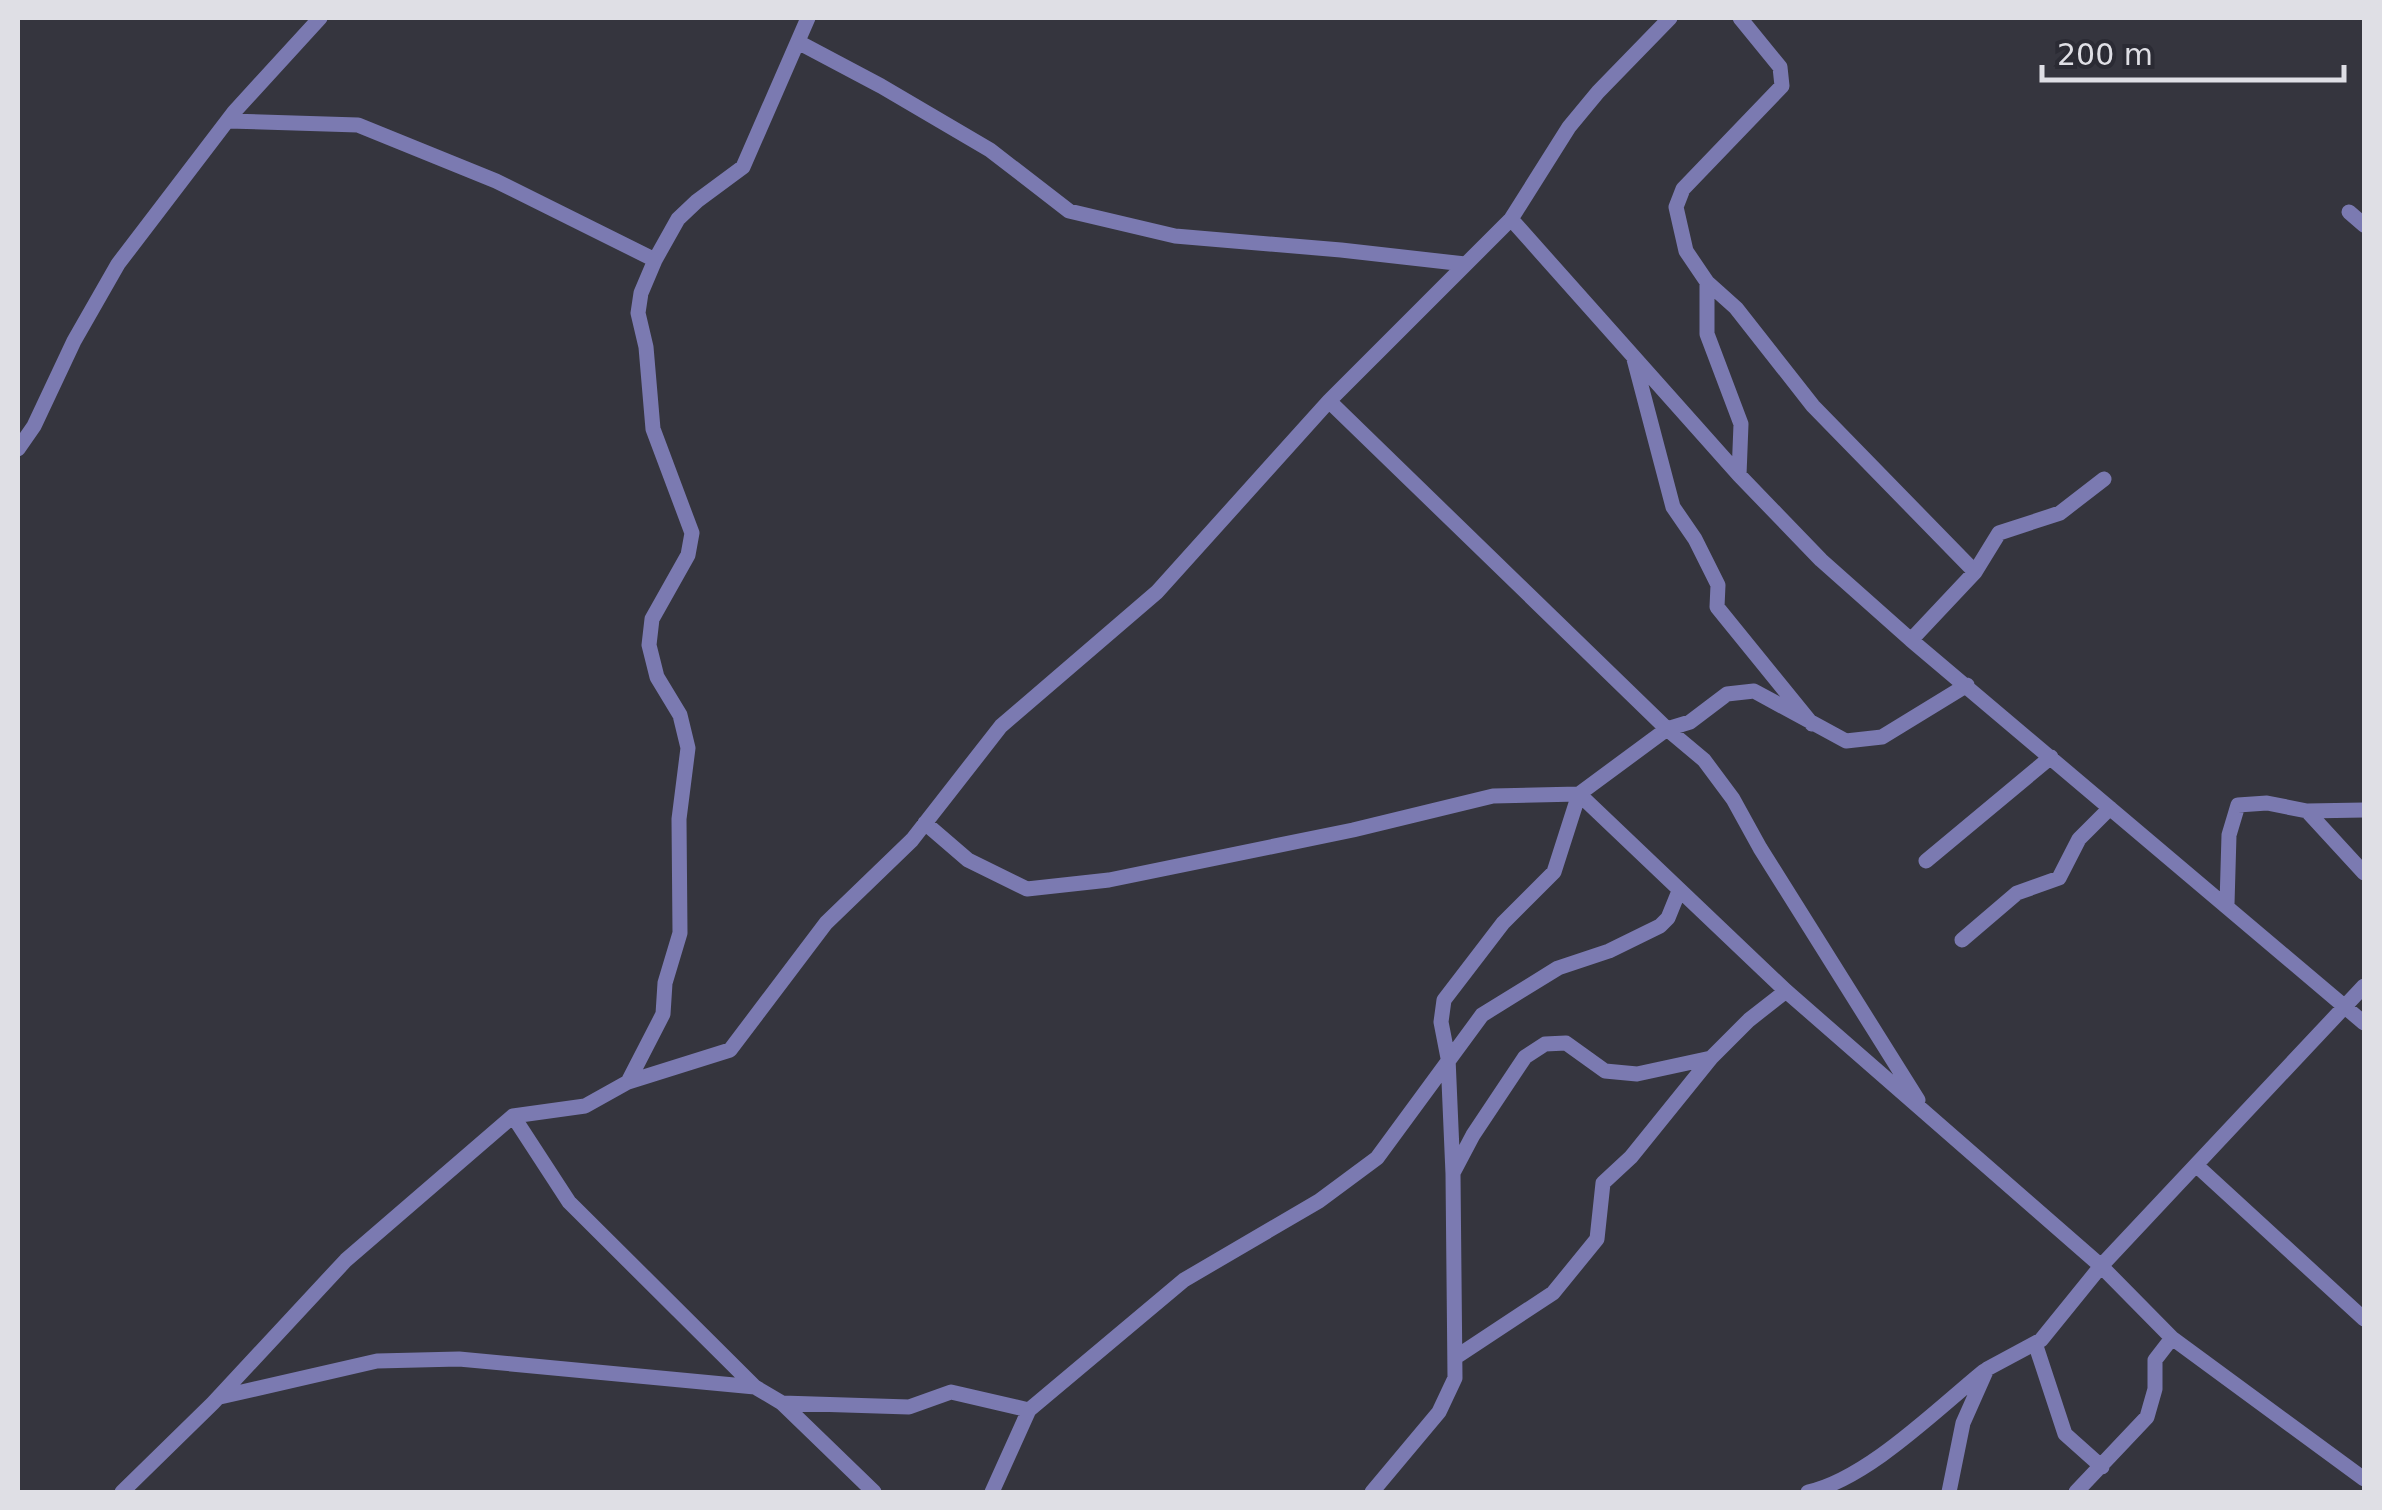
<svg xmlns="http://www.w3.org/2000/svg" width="2382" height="1510" viewBox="0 0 2382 1510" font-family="'DejaVu Sans',sans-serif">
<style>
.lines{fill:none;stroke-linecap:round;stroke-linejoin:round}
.minor{stroke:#7b7ab1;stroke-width:15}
</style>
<rect width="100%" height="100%" fill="#35353e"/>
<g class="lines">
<path class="minor" d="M 798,42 L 881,86 L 990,150 L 1069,211 L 1175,236 L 1341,250 L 1465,264
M 228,121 L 358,125 L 496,181 L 655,260
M 2349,212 L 2364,225
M 1511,219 L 1739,475 L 1821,560 L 1911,640 L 2364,1023
M 1707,282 L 1736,308 L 1813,406 L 1975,572
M 1634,359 L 1673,507 L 1695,539 L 1718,585 L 1717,607 L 1812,724
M 1329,401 L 1667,729 L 1579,794 L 1786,991 L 2101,1266 L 2172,1338 L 2364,1479
M 18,449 L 34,426 L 74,341 L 118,264 L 234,112 L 320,18
M 1739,475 L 1741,424 L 1707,334 L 1707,282 L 1686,251 L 1676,207 L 1683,189 L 1782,86 L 1780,67 L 1740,18
M 1911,640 L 1975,572 L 1999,533 L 2060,513 L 2104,479
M 1667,729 L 1704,760 L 1733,799 L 1760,848 L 1918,1100
M 1667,729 L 1690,722 L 1727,694 L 1754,691 L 1846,741 L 1882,737 L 1967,685
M 2307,811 L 2364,873
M 925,823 L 968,860 L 1027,889 L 1109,880 L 1353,830 L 1493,796 L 1579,794 L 1554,872 L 1503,923 L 1444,1000 L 1441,1022 L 1448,1058 L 1453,1174 L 1455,1378 L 1439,1412 L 1372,1492
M 1926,861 L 2051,757
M 2227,904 L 2229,835 L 2238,805 L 2267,803 L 2307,811 L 2364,810
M 1962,940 L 2017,893 L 2059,878 L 2079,839 L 2110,808
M 628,1082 L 663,1014 L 665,983 L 680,933 L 679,819 L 688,748 L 680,715 L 657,677 L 649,645 L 652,619 L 688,555 L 692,533 L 653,429 L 646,347 L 638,313 L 641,293 L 655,260 L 678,219 L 697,201 L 743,167 L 808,18
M 513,1116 L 569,1202 L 755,1387 L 782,1403 L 909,1407 L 951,1392 L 1029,1410 L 1184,1280 L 1319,1201 L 1377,1158 L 1482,1015 L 1558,968 L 1609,951 L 1660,926 L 1668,918 L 1679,891
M 2196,1165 L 2364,1319
M 1454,1171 L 1473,1135 L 1525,1057 L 1545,1044 L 1566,1043 L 1605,1071 L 1637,1074 L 1711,1058 L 1749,1020 L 1786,991
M 2035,1343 L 2065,1434 L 2102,1467
M 1456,1357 L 1553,1293 L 1597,1239 L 1603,1183 L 1631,1157 L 1711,1058
M 220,1397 L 377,1361 L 459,1359 L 755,1387
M 782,1403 L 874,1492
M 122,1492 L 213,1403 L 346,1260 L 513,1116 L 585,1106 L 628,1082 L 730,1050 L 826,923 L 912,840 L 1001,726 L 1157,592 L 1329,401 L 1511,219 L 1569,127 L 1598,92 L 1670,18
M 992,1492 L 1029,1410
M 1808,1492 C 1867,1479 1936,1410 1984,1371
M 1949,1492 L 1963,1423 L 1987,1369 L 2041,1340 L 2101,1266 L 2364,986
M 2076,1492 L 2147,1417 L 2155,1389 L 2155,1360 L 2172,1338"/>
</g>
<rect width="2382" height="1510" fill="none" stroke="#dfdfe5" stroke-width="40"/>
<path d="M2042 65v15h302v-15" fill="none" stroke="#dfdfe5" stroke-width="5"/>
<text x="2057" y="65" font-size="30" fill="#dfdfe5" stroke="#2b2b34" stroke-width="8" paint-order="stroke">200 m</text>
</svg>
